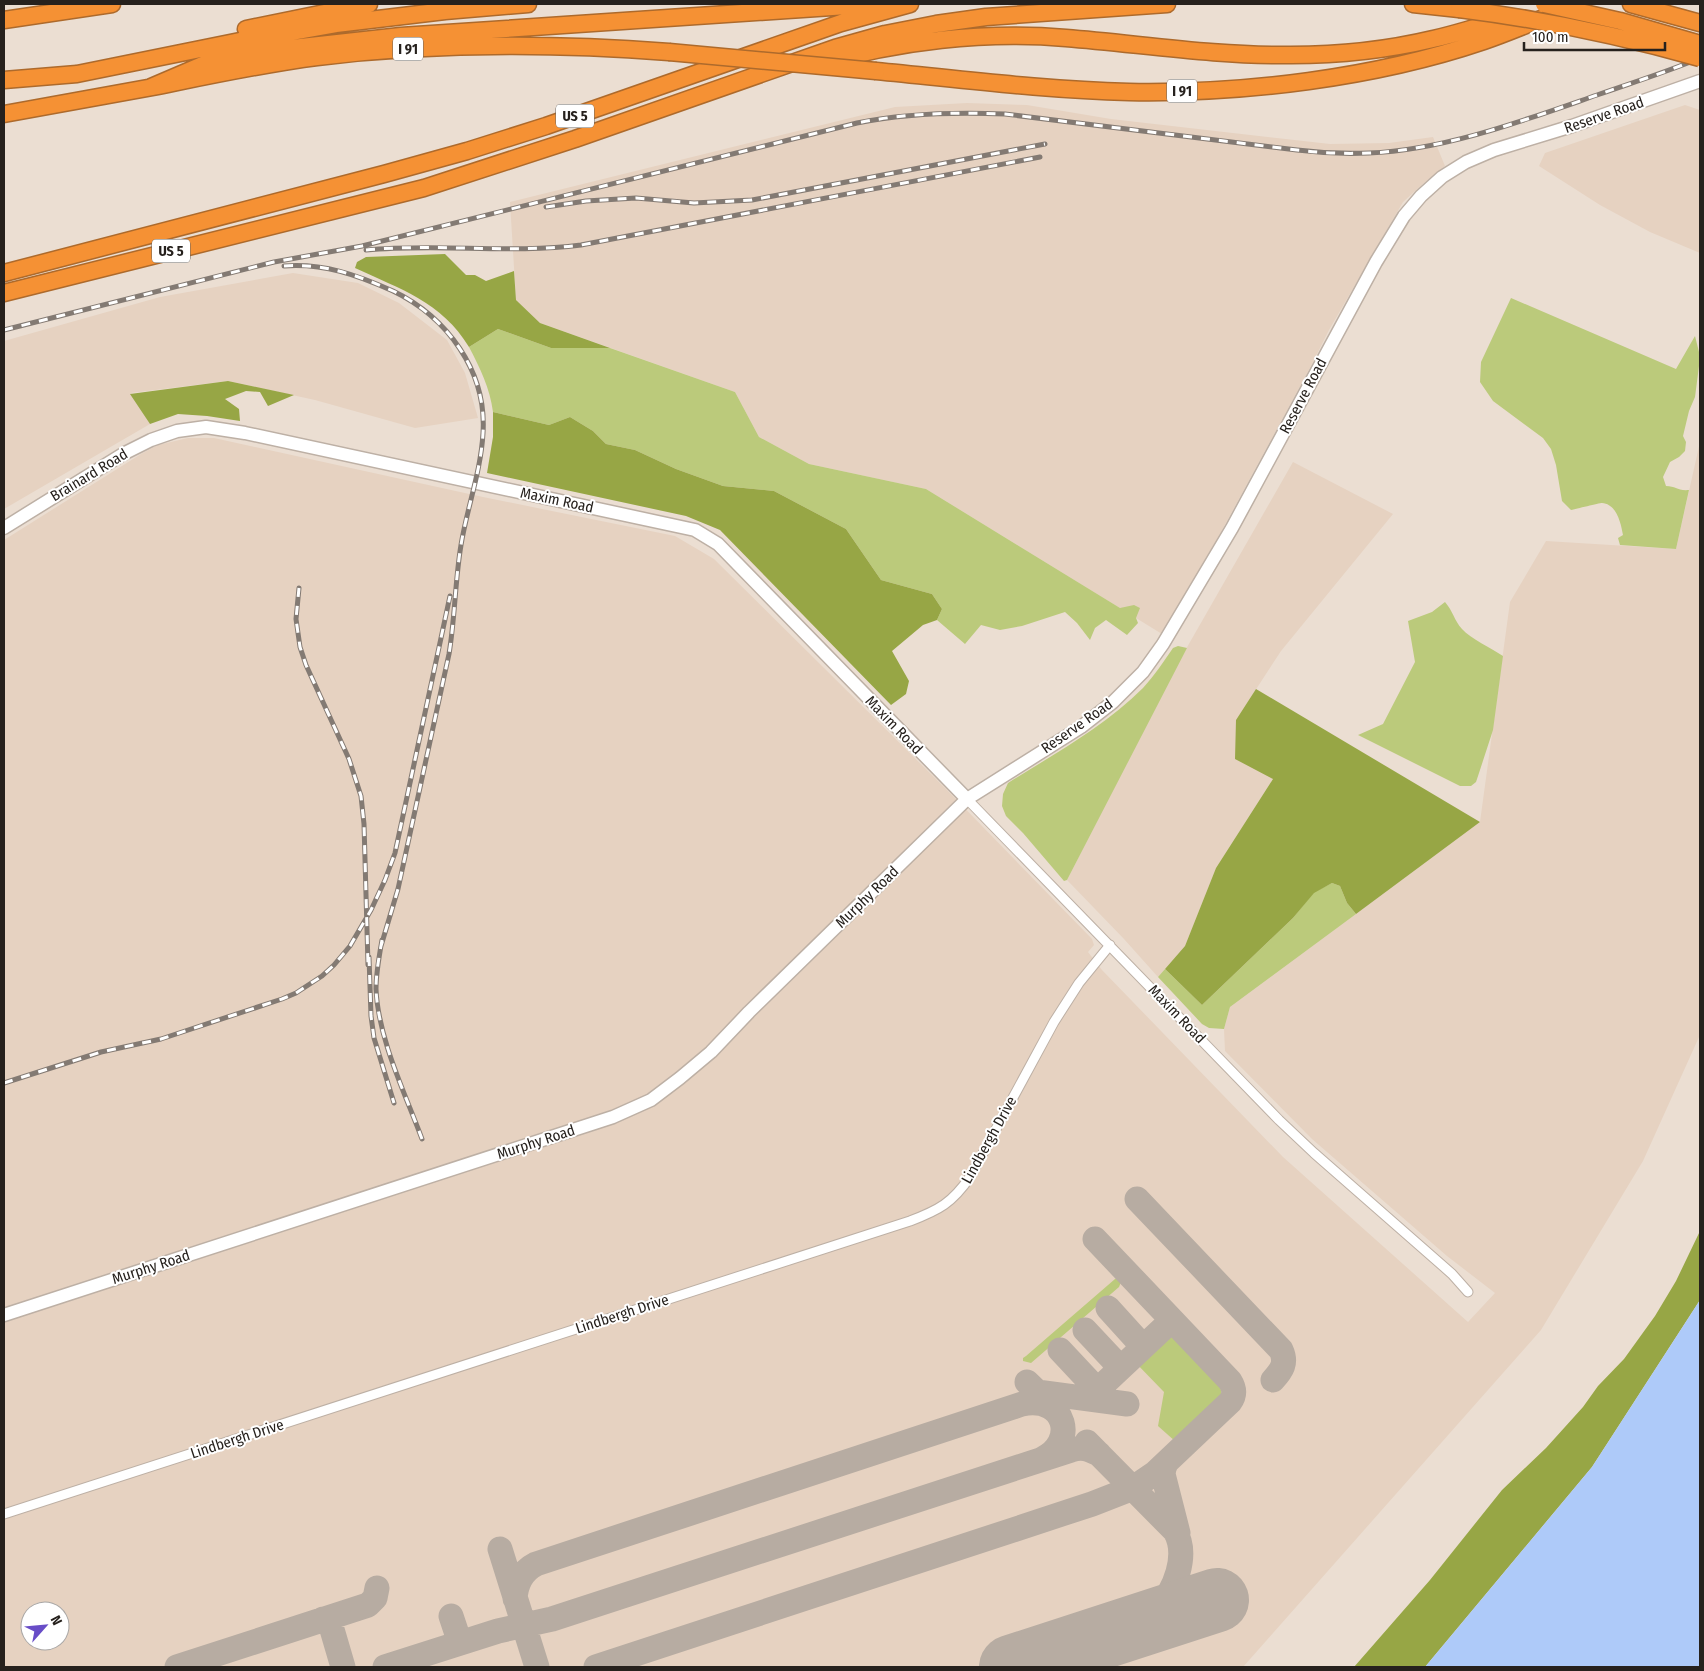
<svg xmlns="http://www.w3.org/2000/svg" width="1704" height="1671" viewBox="0 0 1704 1671" font-family="'Fira Sans Condensed',sans-serif">
<style>
.built{fill:#e6d2c1;fill-rule:evenodd}
.green{fill:#bbca7b}
.forest{fill:#97a645}
.water{fill:#aecaf9}
.lines{fill:none;stroke-linecap:round;stroke-linejoin:round}
.taxiway{stroke:#b7aca2;stroke-width:25}
.runway{stroke:#b7aca2;stroke-width:64}
.street-casing{stroke:#bdb0a5;stroke-width:11}
.secondary-casing{stroke:#bdb0a5;stroke-width:15}
.highway-casing{stroke:#ad6a2c;stroke-width:19}
.street{stroke:#fff;stroke-width:9}
.secondary{stroke:#fff;stroke-width:12}
.highway{stroke:#f59134;stroke-width:16}
.rail-casing{stroke:#837a73;stroke-width:5}
.rail{stroke:#fff;stroke-width:3;stroke-dasharray:9;stroke-linecap:butt}
.highway-bridge-casing{stroke:#ad6a2c;stroke-width:19;stroke-linecap:butt}
.highway-bridge{stroke:#f59134;stroke-width:16}
.labels{text-anchor:middle;stroke-width:4;stroke-linejoin:round;paint-order:stroke}
.shield{fill:#fff;stroke:#676461;stroke-width:1}
.shield-label{font-size:14px;font-weight:bold;fill:#26211d}
.street-label{font-size:15px;fill:#26211d;stroke:#fff}
</style>
<rect width="100%" height="100%" fill="#ebded2"/>
<path class="built" d="M 967,103 L 1027,105 L 1111,119 L 1330,144 L 1389,143 L 1433,137 L 1445,166 L 1424,183 L 1403,202 L 1329,330 L 1311,366 L 1220,534 L 1162,634 L 926,489 L 809,464 L 759,437 L 735,392 L 540,323 L 516,300 L 510,202 L 895,107 Z
M 1685,105 L 1700,110 L 1700,253 L 1650,232 L 1600,205 L 1539,166 L 1545,153 Z
M 293,273 L 358,283 L 399,303 L 447,340 L 465,373 L 478,418 L 415,428 L 315,400 L 228,381 L 131,393 L 150,424 L 4,509 L 4,341 L 160,297 Z
M 188,438 L 214,438 L 483,497 L 675,536 L 714,559 L 945,788 L 1092,939 L 1094,945 L 1088,952 L 1102,970 L 1283,1157 L 1468,1322 L 1495,1293 L 1447,1256 L 1312,1139 L 1225,1051 L 1224,1029 L 1230,1007 L 1480,822 L 1510,602 L 1546,541 L 1676,549 L 1700,442 L 1700,1032 L 1699,1037 L 1643,1161 L 1541,1330 L 1243,1667 L 4,1667 L 4,540 L 141,454 L 158,445 ZM 30,1611 L 60,1611 L 60,1641 L 30,1641 Z
M 1293,462 L 1393,514 L 1281,651 L 1236,720 L 1273,779 L 1216,868 L 1185,946 L 1158,977 L 1124,939 L 1067,880 L 1178,663 Z"/>
<path class="green" d="M 1511,298 L 1676,369 L 1695,336 L 1699,352 L 1699,366 L 1695,397 L 1689,411 L 1683,436 L 1686,442 L 1685,451 L 1679,457 L 1670,462 L 1663,477 L 1666,486 C 1676,486 1677,491 1689,490 L 1676,549 L 1620,545 L 1618,538 L 1623,535 C 1621,524 1617,504 1602,503 C 1599,503 1576,509 1571,510 L 1562,501 L 1556,465 L 1551,449 L 1543,438 L 1493,401 L 1480,382 L 1481,362 Z
M 498,329 L 551,348 L 610,348 L 735,392 L 759,437 L 809,464 L 926,489 L 1120,608 L 1134,605 L 1140,608 L 1136,618 L 1138,623 L 1127,635 L 1106,620 L 1095,628 L 1090,640 L 1077,623 L 1065,612 L 1022,626 L 1000,630 L 981,625 L 965,644 L 937,620 L 942,609 L 932,594 L 881,580 L 846,529 L 774,491 L 723,486 L 676,469 L 635,450 L 606,444 L 593,431 L 570,417 L 549,425 L 493,412 C 490,388 480,368 469,347 Z
M 1445,602 C 1453,611 1454,620 1462,629 C 1471,639 1491,648 1503,656 L 1493,730 L 1479,773 L 1476,782 L 1471,786 L 1460,786 L 1358,735 L 1383,724 L 1415,662 L 1408,621 L 1432,612 Z
M 1178,646 L 1187,648 L 1067,880 L 1064,881 L 1023,833 L 1006,816 L 1002,806 L 1003,794 L 1008,783 C 1054,754 1104,727 1143,688 C 1154,676 1164,661 1173,648 Z
M 1332,883 L 1340,886 L 1347,903 L 1356,914 L 1230,1007 L 1224,1029 L 1209,1028 L 1202,1024 L 1158,977 L 1165,969 L 1202,1005 L 1293,918 L 1314,892 Z
M 1117,1278 L 1121,1282 L 1119,1287 L 1031,1363 L 1023,1361 L 1023,1358 L 1026,1356 L 1115,1279 Z
M 1167,1331 L 1174,1334 L 1216,1378 L 1221,1390 L 1221,1395 L 1214,1406 L 1176,1442 L 1158,1426 L 1164,1392 L 1133,1360 L 1160,1334 Z"/>
<path class="forest" d="M 445,254 L 466,275 L 475,275 L 486,281 L 514,271 L 516,300 L 540,323 L 610,348 L 551,348 L 498,329 L 469,347 C 442,302 400,289 355,268 L 357,262 L 366,257 Z
M 228,381 L 294,395 L 268,406 L 260,392 L 246,391 L 225,399 L 239,409 L 240,421 L 207,416 L 178,414 L 150,424 L 130,394 Z
M 493,412 L 549,425 L 570,417 L 593,431 L 606,444 L 635,450 L 676,469 L 723,486 L 774,491 L 846,529 L 881,580 L 932,594 L 942,609 L 937,620 L 923,625 L 892,651 L 909,681 L 906,694 L 891,705 L 720,530 L 686,516 L 487,473 L 493,437 Z
M 1256,689 L 1480,822 L 1356,914 L 1347,903 L 1340,886 L 1332,883 L 1314,893 L 1293,918 L 1202,1005 L 1165,969 L 1185,946 L 1216,868 L 1273,779 L 1235,759 L 1236,720 Z
M 1700,1231 L 1700,1300 L 1592,1467 L 1425,1667 L 1354,1667 L 1430,1580 L 1502,1490 L 1546,1448 L 1583,1407 L 1598,1386 L 1624,1359 L 1655,1316 L 1676,1281 Z"/>
<path class="water" d="M 1700,1300 L 1700,1667 L 1425,1667 L 1592,1467 Z"/>
<g class="lines">
<path class="taxiway" d="M 1137,1199 L 1281,1350 C 1287,1363 1282,1370 1273,1380
M 1108,1308 L 1137,1340 L 1139,1345 L 1137,1352
M 1085,1330 L 1115,1362 L 1116,1367 L 1114,1374
M 1060,1350 L 1104,1397 L 1110,1401
M 1027,1382 L 1056,1410
M 1037,1392 L 1127,1404
M 1085,1398 L 1091,1396 L 1172,1320
M 1087,1442 L 1175,1531 C 1189,1555 1175,1591 1157,1609 C 1147,1619 1135,1624 1124,1630
M 1166,1463 L 1164,1468 L 1163,1474 L 1178,1533
M 500,1549 L 537,1667
M 515,1599 C 516,1583 522,1571 536,1564 L 1022,1404 C 1067,1395 1077,1443 1042,1459
M 451,1616 L 460,1643
M 323,1619 L 327,1620 L 331,1626 L 343,1667
M 177,1667 L 368,1605 L 375,1598 L 377,1588
M 385,1667 L 498,1631 L 552,1619 L 1071,1450 C 1082,1446 1089,1449 1099,1454
M 596,1667 L 1092,1504 L 1133,1488 L 1155,1473 L 1230,1402 C 1235,1395 1235,1389 1230,1381 L 1095,1239"/>
<path class="runway" d="M 1011,1667 L 1217,1600"/>
<defs>
<path id="street" d="M 967,799 L 1279,1120 L 1314,1153 L 1452,1274 L 1468,1292
M 4,1514 L 910,1221 C 939,1210 952,1203 970,1177 L 1054,1022 L 1079,983 L 1110,945"/>
<path id="secondary" d="M 4,528 L 123,454 L 151,440 L 177,431 L 206,427 L 245,433 L 695,530 L 718,544 L 967,799
M 4,1315 L 613,1117 L 651,1100 L 680,1078 L 711,1052 L 749,1012 L 967,799 L 1081,727 L 1113,702 L 1143,672 L 1163,644 L 1232,528 L 1376,262 L 1404,216 L 1421,196 L 1442,177 L 1466,162 L 1494,150 L 1572,126 L 1700,81"/>
<path id="highway" d="M 1413,4 L 1459,9
M 1631,4 L 1700,23
M 4,20 L 112,4
M 246,29 L 369,4
M 819,64 C 898,41 984,31 1066,38 C 1141,44 1215,56 1291,55 C 1339,55 1387,50 1433,39 C 1461,33 1489,22 1517,18
M 876,71 C 960,79 1044,90 1129,92 C 1243,94 1375,78 1484,41 C 1513,31 1543,18 1572,6
M 4,80 L 77,74 L 240,41 L 336,24 L 445,11 L 528,4
M 151,87 L 207,63 L 292,48 L 401,36 L 877,4
M 4,114 C 53,105 103,96 153,87 C 207,76 262,64 317,57 C 434,43 551,43 669,52
M 4,273 L 384,174 L 467,151 L 546,126 L 841,23 L 910,4
M 4,293 L 424,188 L 575,139 L 835,48 L 885,34 L 936,24 L 986,17 L 1167,4"/>
</defs>
<use href="#street" class="street-casing"/>
<use href="#secondary" class="secondary-casing"/>
<use href="#highway" class="highway-casing"/>
<use href="#street" class="street"/>
<use href="#secondary" class="secondary"/>
<use href="#highway" class="highway"/>
<defs>
<path id="rail" d="M 546,207 L 586,201 L 636,198 L 694,203 L 752,200 L 1045,144
M 366,250 C 438,243 510,254 581,245 L 1040,157
M 284,266 C 324,263 357,275 393,291 C 447,317 487,371 483,433 C 481,471 467,508 461,545 C 455,581 455,618 449,654 L 398,889 L 381,946
M 4,330 L 274,262 L 362,246 L 857,123 C 906,113 956,112 1005,114 L 1297,150 C 1321,153 1345,154 1369,153 C 1445,150 1525,120 1597,95 C 1631,83 1667,72 1700,58
M 299,588 L 296,619 L 300,647 L 306,665 L 349,759 L 361,796 L 364,824 L 368,965
M 382,940 C 379,957 376,973 376,989 C 378,1038 405,1093 422,1139
M 369,957 L 371,1016 L 374,1038 L 394,1103
M 4,1083 L 101,1052 L 161,1039 L 282,999 L 296,993 L 322,976 L 334,965 L 350,946 L 371,910 L 385,880 L 395,853 L 450,596"/>
</defs>
<use href="#rail" class="rail-casing"/>
<use href="#rail" class="rail"/>
<defs>
<path id="highway-bridge" d="M 1544,4 L 1620,21 L 1700,44
M 1459,9 C 1540,19 1621,36 1700,58
M 669,52 L 876,71"/>
</defs>
<use href="#highway-bridge" class="highway-bridge-casing"/>
<use href="#highway-bridge" class="highway-bridge"/>
</g>
<g class="labels">
<g class="shield">
<rect x="393" y="37.5" width="30" height="23" rx="4"/>
<rect x="1167" y="79.5" width="30" height="23" rx="4"/>
<rect x="556" y="104.5" width="38" height="23" rx="4"/>
<rect x="152" y="239.5" width="38" height="23" rx="4"/>
</g>
<g class="shield-label">
<text x="408" y="54">I 91</text>
<text x="1182" y="96">I 91</text>
<text x="575" y="121">US 5</text>
<text x="171" y="256">US 5</text>
</g>
<g class="street-label">
<text transform="translate(1604 115) rotate(-19)" y="5">Reserve Road</text>
<text transform="translate(1303 396) rotate(-62)" y="5">Reserve Road</text>
<text transform="translate(89 475) rotate(-31)" y="5">Brainard Road</text>
<text transform="translate(557 500) rotate(12)" y="5">Maxim Road</text>
<text transform="translate(894 725) rotate(46)" y="5">Maxim Road</text>
<text transform="translate(1077 726) rotate(-35)" y="5">Reserve Road</text>
<text transform="translate(867 897) rotate(-44)" y="5">Murphy Road</text>
<text transform="translate(1177 1014) rotate(46)" y="5">Maxim Road</text>
<text transform="translate(989 1140) rotate(-61)" y="5">Lindbergh Drive</text>
<text transform="translate(536 1142) rotate(-18)" y="5">Murphy Road</text>
<text transform="translate(151 1267) rotate(-18)" y="5">Murphy Road</text>
<text transform="translate(622 1314) rotate(-18)" y="5">Lindbergh Drive</text>
<text transform="translate(237 1439) rotate(-18)" y="5">Lindbergh Drive</text>
</g>
</g>
<rect width="1704" height="1671" fill="none" stroke="#26211d" stroke-width="10"/>
<g transform="translate(45 1626) rotate(63)"><circle r="24" fill="#ffffff" stroke="#a8a6a5"/>
<path d="M0-4L9 19L0 12L-9 19Z" fill="#684dc7"/>
<text y="-8" font-size="14" font-weight="bold" text-anchor="middle" fill="#26211d">N</text>
</g>
<path d="M1524 42v8h141v-8" fill="none" stroke="#26211d" stroke-width="2.5"/>
<text x="1532" y="42" font-size="15" fill="#26211d" stroke="#ffffff" stroke-width="4" paint-order="stroke">100 m</text>
</svg>
